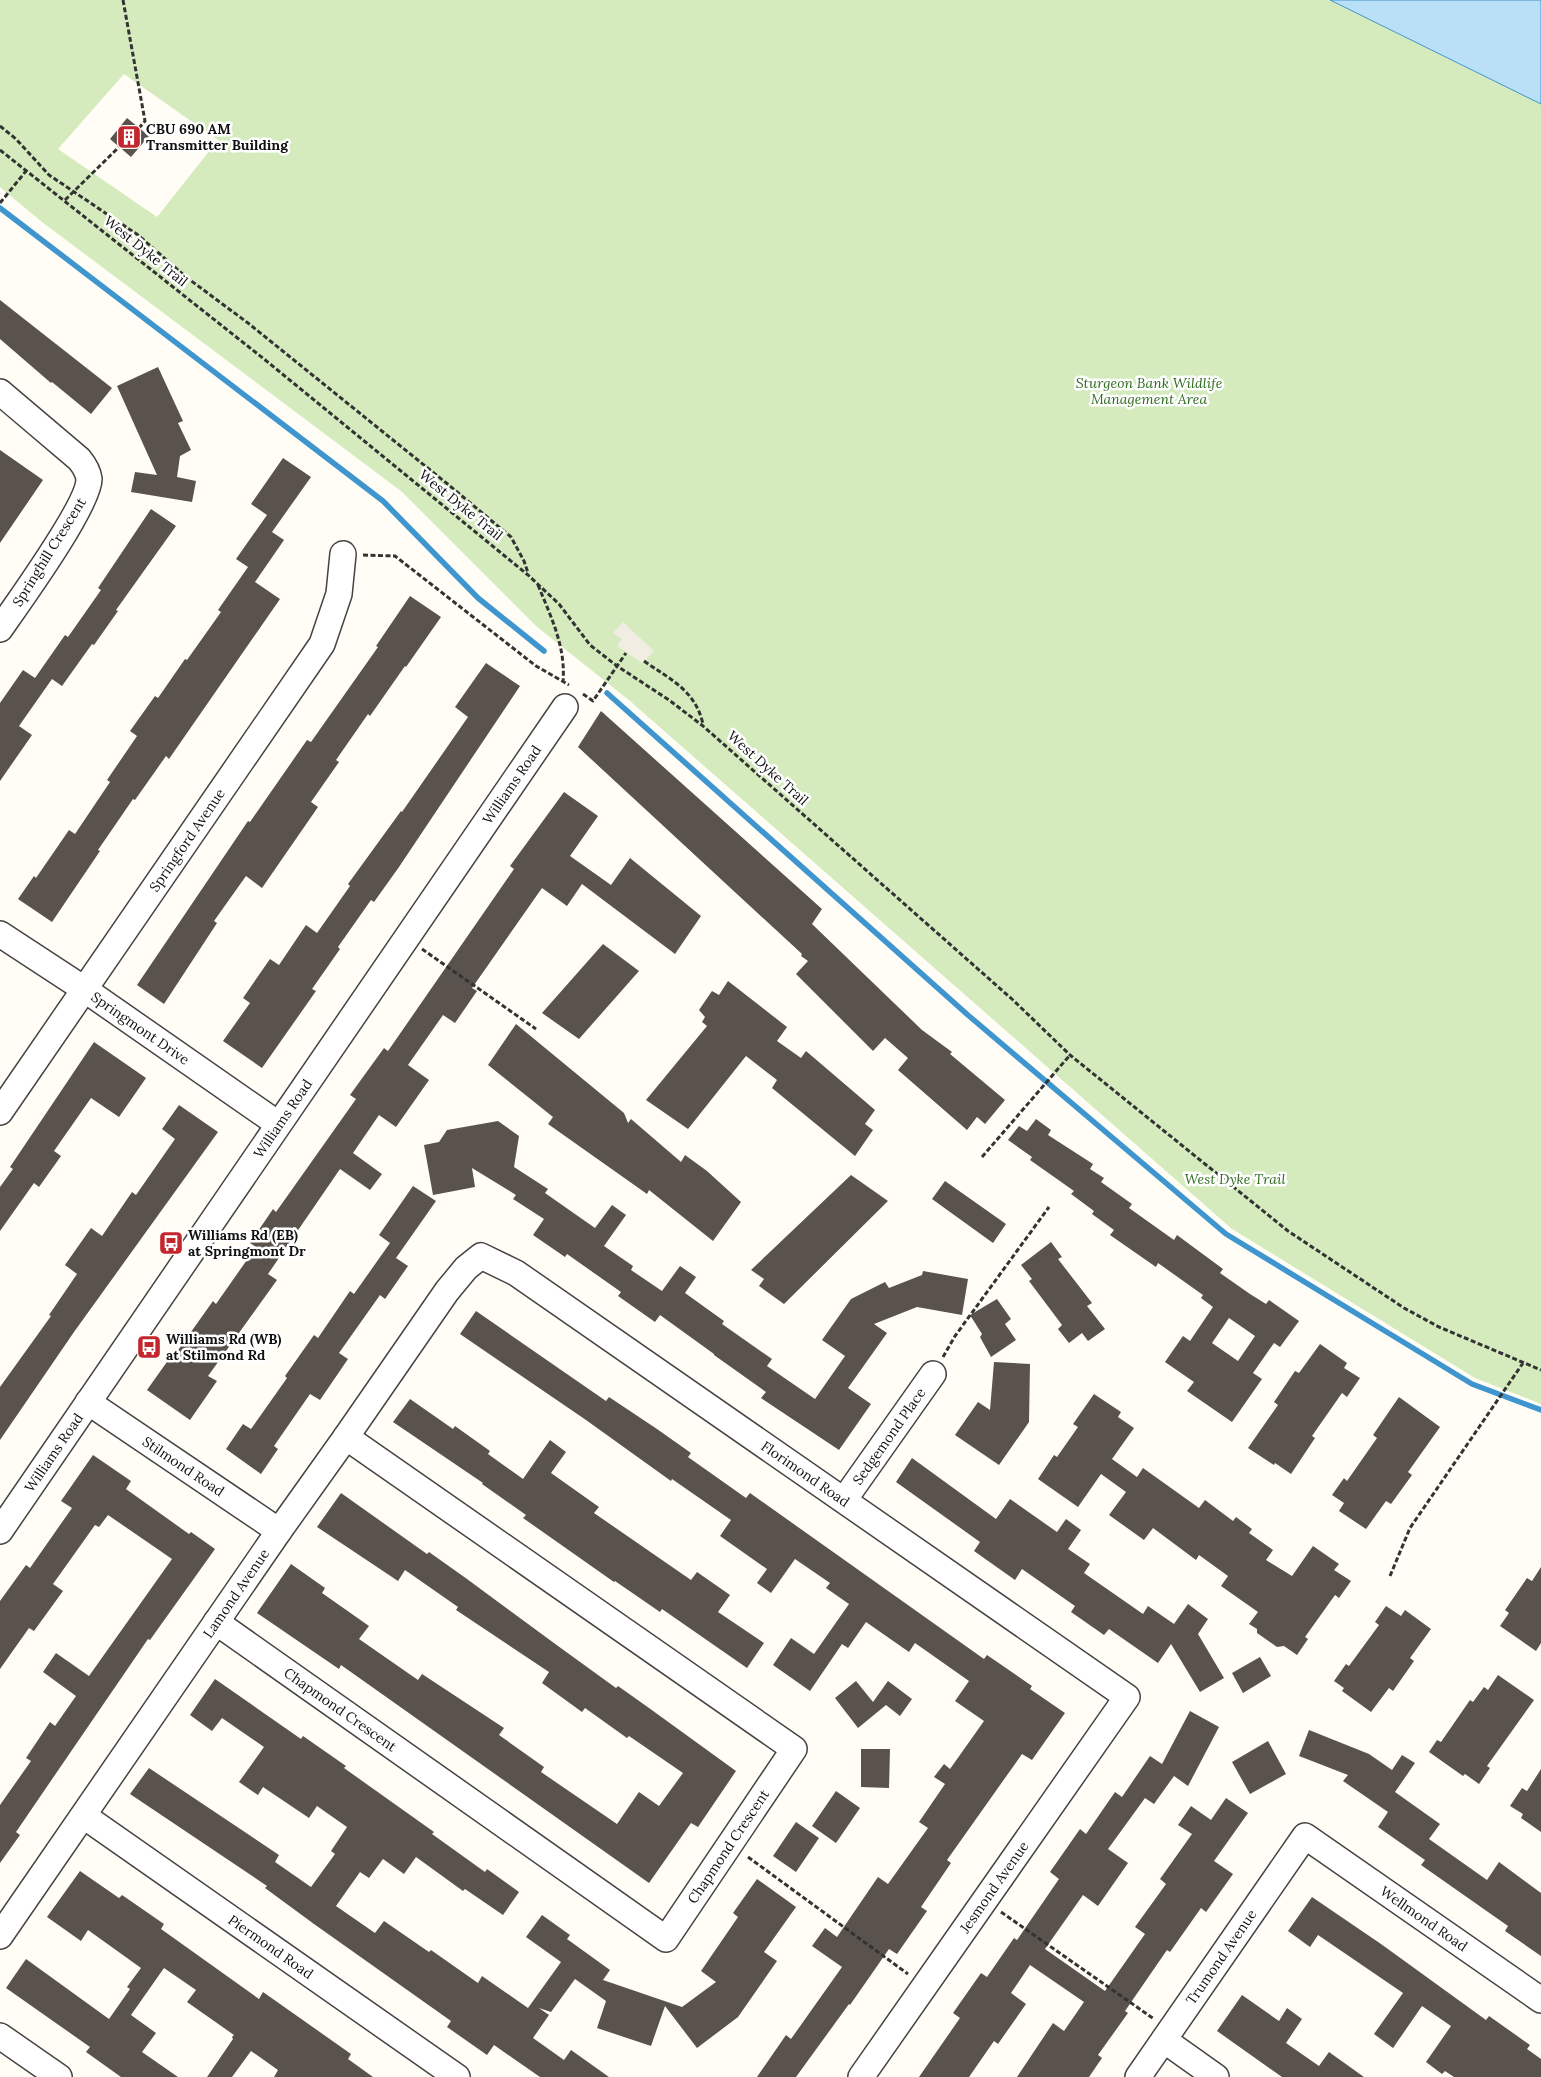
<svg xmlns="http://www.w3.org/2000/svg" width="1541" height="2077" viewBox="0 0 1541 2077" font-family="Lora,serif">
<style>
.green{fill:#d5ebbd;fill-rule:evenodd}
.plaza{fill:#f1ede2}
.water{fill:#b9e0f7;stroke:#3f96cf}
.lines{fill:none;stroke-linecap:round;stroke-linejoin:round}
.stream{stroke:#3f96cf;stroke-width:5.5}
.building{fill:#5a524d;fill-rule:evenodd}
.minor-casing{stroke:#444;stroke-width:28}
.path{stroke:#333;stroke-width:3;stroke-dasharray:5 2.5;stroke-linecap:butt}
.minor{stroke:#fff;stroke-width:25}
.labels{text-anchor:middle;stroke-width:5;stroke-linejoin:round;paint-order:stroke}
.poi-label{font-size:14px;font-weight:bold;fill:#111;stroke:#fff;text-anchor:start}
.street-label{font-size:14px;fill:#111;stroke:#fff}
.park-label{font-size:14px;font-style:italic;fill:#2f6b1f;stroke:#fff}
</style>
<rect width="100%" height="100%" fill="#fffdf5"/>
<path class="green" d="M 0,0 L 1541,0 L 1541,1404 L 1475,1378 L 1232,1229 L 630,701 L 536,626 L 401,491 L 42,222 L 0,187 ZM 124,74 L 218,140 L 157,217 L 58,149 Z"/>
<path class="plaza" d="M 623,622 L 654,651 L 642,663 L 617,646 L 622,639 L 613,633 Z"/>
<path class="water" d="M 1330,0 L 1541,0 L 1541,104 Z"/>
<g class="lines">
<path class="stream" d="M 0,208 L 383,501 L 478,598 L 544,651
M 607,693 L 969,1016 L 1226,1234 L 1472,1384 L 1541,1410"/>
</g>
<path class="building" d="M 127,118 L 149,136 L 131,157 L 110,139 Z
M 0,300 L 112,388 L 91,414 L 52,382 L 51,383 L 0,339 Z
M 158,367 L 183,421 L 178,423 L 191,450 L 180,456 L 177,477 L 196,481 L 192,502 L 131,492 L 135,472 L 157,475 L 117,386 Z
M 0,450 L 43,480 L 0,543 Z
M 283,458 L 311,477 L 272,532 L 284,540 L 255,582 L 280,599 L 169,759 L 166,756 L 135,800 L 133,799 L 98,850 L 100,851 L 52,922 L 18,899 L 34,876 L 36,878 L 69,830 L 75,834 L 110,782 L 107,780 L 137,736 L 130,731 L 155,696 L 158,698 L 185,659 L 187,660 L 221,612 L 218,610 L 248,567 L 236,559 L 267,515 L 251,504 Z
M 151,509 L 176,526 L 116,610 L 118,611 L 94,645 L 92,644 L 62,686 L 52,679 L 19,726 L 32,735 L 0,781 L 0,703 L 23,670 L 35,678 L 65,635 L 68,637 L 101,590 L 98,588 Z
M 410,596 L 441,617 L 406,667 L 405,666 L 370,716 L 368,714 L 336,760 L 339,762 L 311,802 L 318,807 L 262,888 L 246,876 L 214,921 L 217,923 L 164,1004 L 137,985 L 248,821 L 250,822 L 307,740 L 311,742 L 378,647 L 376,646 Z
M 486,663 L 520,686 L 399,867 L 374,902 L 371,900 L 338,947 L 340,949 L 312,989 L 316,991 L 262,1068 L 223,1041 L 250,1003 L 243,998 L 270,959 L 279,965 L 306,925 L 317,933 L 350,886 L 348,884 L 401,811 L 402,812 L 468,717 L 455,707 Z
M 601,711 L 822,909 L 812,924 L 922,1030 L 952,1052 L 950,1054 L 1005,1100 L 985,1124 L 977,1117 L 967,1130 L 898,1070 L 908,1058 L 885,1038 L 873,1051 L 796,974 L 808,961 L 801,956 L 802,954 L 578,747 Z
M 564,792 L 598,816 L 570,856 L 611,885 L 630,858 L 701,916 L 675,954 L 582,884 L 567,906 L 542,888 L 472,988 L 477,991 L 455,1023 L 443,1015 L 408,1065 L 429,1080 L 396,1127 L 379,1115 L 353,1153 L 382,1174 L 370,1190 L 340,1169 L 268,1274 L 277,1280 L 208,1376 L 217,1381 L 190,1420 L 147,1390 L 174,1352 L 176,1353 L 213,1301 L 216,1304 L 256,1247 L 250,1243 L 273,1209 L 276,1212 L 356,1099 L 350,1095 L 384,1048 L 388,1051 L 514,869 L 510,866 Z
M 603,944 L 639,971 L 579,1039 L 542,1013 Z
M 728,981 L 787,1027 L 777,1041 L 801,1058 L 806,1051 L 875,1110 L 865,1124 L 873,1130 L 855,1156 L 772,1088 L 777,1080 L 746,1056 L 688,1129 L 646,1100 L 707,1026 L 702,1022 L 705,1017 L 699,1010 L 712,991 L 719,995 Z
M 516,1024 L 624,1113 L 628,1123 L 631,1119 L 681,1162 L 685,1155 L 707,1171 L 741,1202 L 713,1241 L 649,1190 L 647,1194 L 548,1124 L 553,1117 L 488,1065 Z
M 94,1042 L 146,1078 L 119,1117 L 91,1098 L 54,1151 L 61,1156 L 39,1187 L 34,1183 L 0,1231 L 0,1187 L 13,1169 L 10,1167 Z
M 179,1105 L 218,1132 L 74,1332 L 0,1440 L 0,1387 L 51,1316 L 49,1315 L 77,1274 L 65,1265 L 91,1228 L 102,1236 L 132,1192 L 136,1195 L 175,1139 L 162,1129 Z
M 1036,1119 L 1051,1130 L 1048,1135 L 1093,1164 L 1090,1169 L 1104,1178 L 1101,1182 L 1132,1204 L 1129,1208 L 1174,1240 L 1177,1235 L 1223,1269 L 1220,1273 L 1250,1294 L 1266,1304 L 1269,1300 L 1299,1321 L 1280,1347 L 1274,1343 L 1253,1373 L 1262,1379 L 1232,1422 L 1187,1391 L 1194,1382 L 1165,1362 L 1183,1336 L 1190,1341 L 1213,1307 L 1201,1298 L 1203,1295 L 1158,1263 L 1156,1267 L 1110,1235 L 1114,1230 L 1092,1214 L 1094,1211 L 1071,1194 L 1074,1191 L 1030,1160 L 1032,1157 L 1008,1140 L 1019,1126 L 1027,1131 ZM 1229,1318 L 1255,1336 L 1238,1361 L 1212,1343 Z
M 498,1121 L 519,1136 L 514,1167 L 548,1189 L 545,1193 L 595,1228 L 612,1205 L 626,1215 L 604,1246 L 633,1266 L 631,1270 L 662,1291 L 680,1266 L 696,1277 L 685,1293 L 724,1321 L 722,1324 L 772,1359 L 767,1366 L 815,1399 L 845,1356 L 822,1340 L 851,1299 L 885,1282 L 889,1288 L 922,1275 L 923,1271 L 968,1279 L 962,1315 L 917,1307 L 874,1324 L 887,1333 L 848,1388 L 871,1404 L 839,1450 L 761,1398 L 766,1392 L 714,1355 L 714,1354 L 660,1315 L 655,1322 L 618,1296 L 621,1292 L 567,1254 L 565,1257 L 533,1235 L 544,1219 L 513,1199 L 516,1195 L 472,1168 L 475,1187 L 433,1195 L 424,1145 L 439,1142 L 447,1130 Z
M 851,1175 L 888,1201 L 784,1304 L 759,1286 L 764,1279 L 751,1270 Z
M 945,1181 L 1006,1224 L 993,1243 L 932,1199 Z
M 413,1186 L 436,1201 L 396,1258 L 408,1266 L 385,1299 L 380,1295 L 339,1353 L 348,1359 L 320,1400 L 310,1394 L 274,1446 L 278,1449 L 261,1474 L 226,1449 L 243,1424 L 251,1429 L 287,1378 L 285,1376 L 314,1335 L 318,1338 L 350,1291 L 354,1294 L 390,1243 L 379,1235 Z
M 1051,1242 L 1062,1257 L 1058,1259 L 1092,1303 L 1087,1306 L 1105,1329 L 1088,1341 L 1082,1333 L 1069,1343 L 1058,1329 L 1062,1325 L 1029,1281 L 1032,1279 L 1021,1265 Z
M 997,1299 L 1011,1319 L 1005,1324 L 1016,1340 L 991,1357 L 980,1337 L 982,1334 L 970,1315 Z
M 476,1311 L 606,1401 L 609,1397 L 657,1429 L 691,1453 L 688,1457 L 746,1498 L 750,1493 L 984,1659 L 987,1655 L 1032,1686 L 1030,1689 L 1065,1713 L 1032,1760 L 1022,1754 L 947,1860 L 951,1863 L 921,1907 L 927,1911 L 897,1954 L 889,1949 L 850,2005 L 849,2004 L 796,2077 L 757,2077 L 786,2035 L 791,2039 L 842,1967 L 812,1946 L 825,1928 L 837,1937 L 878,1877 L 888,1884 L 928,1828 L 919,1822 L 945,1784 L 934,1777 L 944,1764 L 950,1769 L 984,1721 L 955,1701 L 969,1681 L 915,1643 L 909,1652 L 866,1622 L 848,1648 L 842,1644 L 810,1691 L 773,1665 L 791,1638 L 814,1654 L 849,1604 L 826,1588 L 830,1583 L 795,1559 L 771,1593 L 757,1583 L 767,1569 L 720,1536 L 731,1520 L 672,1479 L 671,1481 L 586,1420 L 460,1334 Z
M 1320,1344 L 1347,1363 L 1344,1368 L 1360,1378 L 1347,1397 L 1342,1393 L 1312,1436 L 1315,1438 L 1291,1474 L 1275,1463 L 1274,1465 L 1248,1448 L 1278,1405 L 1274,1402 L 1295,1371 L 1299,1373 Z
M 994,1362 L 1030,1364 L 1029,1422 L 999,1465 L 955,1435 L 978,1402 L 990,1410 Z
M 1094,1394 L 1121,1412 L 1118,1417 L 1134,1428 L 1112,1459 L 1137,1477 L 1143,1468 L 1199,1508 L 1205,1500 L 1233,1521 L 1236,1517 L 1252,1529 L 1249,1533 L 1273,1550 L 1266,1560 L 1292,1576 L 1313,1546 L 1339,1564 L 1334,1570 L 1351,1581 L 1339,1598 L 1335,1595 L 1305,1637 L 1308,1639 L 1297,1655 L 1284,1646 L 1277,1647 L 1257,1633 L 1257,1629 L 1249,1624 L 1258,1612 L 1221,1586 L 1228,1576 L 1199,1555 L 1196,1560 L 1153,1528 L 1144,1540 L 1109,1515 L 1126,1492 L 1101,1474 L 1078,1507 L 1038,1479 L 1054,1455 L 1057,1457 L 1078,1427 L 1073,1424 Z
M 1399,1397 L 1440,1427 L 1408,1472 L 1412,1475 L 1391,1504 L 1386,1501 L 1366,1529 L 1339,1511 L 1344,1503 L 1332,1495 L 1344,1478 L 1347,1481 L 1377,1438 L 1373,1435 Z
M 410,1399 L 453,1429 L 455,1426 L 490,1451 L 488,1454 L 523,1479 L 550,1440 L 566,1452 L 551,1473 L 599,1507 L 594,1513 L 691,1580 L 697,1572 L 730,1595 L 718,1612 L 764,1643 L 747,1668 L 662,1609 L 660,1612 L 615,1581 L 614,1582 L 523,1518 L 526,1515 L 482,1484 L 483,1483 L 393,1422 Z
M 93,1455 L 131,1481 L 126,1489 L 189,1534 L 191,1532 L 215,1549 L 150,1640 L 148,1639 L 46,1788 L 16,1832 L 20,1835 L 0,1863 L 0,1805 L 31,1761 L 26,1758 L 50,1722 L 55,1726 L 76,1696 L 43,1672 L 56,1653 L 89,1676 L 172,1559 L 108,1515 L 99,1527 L 95,1525 L 53,1584 L 63,1591 L 34,1631 L 29,1628 L 0,1669 L 0,1601 L 26,1565 L 30,1568 L 72,1508 L 61,1501 Z
M 912,1458 L 996,1519 L 1010,1499 L 1057,1532 L 1066,1519 L 1081,1530 L 1068,1549 L 1090,1564 L 1084,1573 L 1143,1614 L 1148,1606 L 1174,1624 L 1188,1604 L 1208,1619 L 1198,1634 L 1224,1678 L 1200,1692 L 1171,1644 L 1158,1663 L 1109,1629 L 1104,1635 L 1071,1612 L 1075,1606 L 1022,1569 L 1015,1580 L 974,1551 L 980,1542 L 896,1482 Z
M 341,1493 L 427,1554 L 429,1552 L 467,1579 L 558,1646 L 616,1688 L 618,1686 L 649,1708 L 736,1771 L 698,1827 L 691,1823 L 649,1883 L 341,1665 L 339,1669 L 257,1613 L 291,1564 L 325,1588 L 322,1593 L 369,1626 L 359,1639 L 418,1680 L 422,1674 L 504,1728 L 499,1735 L 544,1767 L 541,1772 L 617,1824 L 639,1792 L 659,1806 L 683,1773 L 629,1736 L 627,1738 L 585,1708 L 582,1712 L 542,1683 L 549,1672 L 456,1610 L 458,1607 L 405,1570 L 398,1581 L 317,1527 Z
M 1541,1567 L 1541,1643 L 1536,1651 L 1500,1626 L 1509,1613 L 1505,1610 L 1527,1578 L 1532,1581 Z
M 1386,1606 L 1401,1616 L 1405,1610 L 1431,1629 L 1410,1658 L 1414,1661 L 1393,1691 L 1389,1688 L 1371,1712 L 1342,1691 L 1344,1688 L 1334,1681 L 1346,1664 L 1349,1666 L 1379,1625 L 1375,1622 Z
M 1260,1657 L 1271,1676 L 1243,1693 L 1232,1673 Z
M 1498,1675 L 1534,1700 L 1487,1766 L 1490,1768 L 1479,1784 L 1465,1774 L 1463,1776 L 1429,1752 L 1437,1740 L 1441,1742 L 1470,1700 L 1473,1702 L 1484,1687 L 1488,1690 Z
M 215,1679 L 301,1739 L 303,1736 L 346,1766 L 344,1768 L 434,1832 L 432,1834 L 485,1872 L 487,1869 L 519,1892 L 503,1915 L 465,1889 L 463,1891 L 416,1857 L 404,1874 L 383,1859 L 369,1878 L 360,1872 L 336,1906 L 375,1933 L 384,1921 L 429,1952 L 431,1950 L 478,1983 L 482,1976 L 528,2008 L 561,1962 L 526,1937 L 542,1915 L 570,1935 L 567,1939 L 610,1970 L 603,1980 L 682,2007 L 716,1982 L 701,1971 L 738,1917 L 733,1913 L 757,1879 L 796,1907 L 764,1952 L 777,1961 L 738,2017 L 697,2048 L 665,2006 L 651,2046 L 597,2028 L 606,2001 L 575,1979 L 551,2012 L 539,2008 L 549,2015 L 533,2038 L 564,2060 L 571,2050 L 609,2077 L 540,2077 L 494,2045 L 487,2055 L 447,2027 L 451,2021 L 314,1924 L 265,1888 L 267,1886 L 130,1794 L 149,1768 L 279,1855 L 275,1862 L 311,1887 L 335,1854 L 331,1851 L 347,1827 L 317,1806 L 309,1818 L 263,1787 L 258,1795 L 239,1782 L 264,1747 L 222,1718 L 212,1731 L 190,1715 Z
M 856,1681 L 873,1702 L 888,1681 L 912,1699 L 900,1716 L 886,1705 L 858,1728 L 835,1698 Z
M 1190,1711 L 1219,1727 L 1188,1786 L 1174,1776 L 1154,1804 L 1145,1798 L 1108,1849 L 1128,1863 L 1098,1906 L 1083,1895 L 1045,1949 L 1105,1991 L 1145,1934 L 1135,1927 L 1166,1884 L 1160,1879 L 1192,1834 L 1178,1825 L 1191,1806 L 1211,1820 L 1226,1798 L 1248,1813 L 1214,1861 L 1233,1874 L 1206,1912 L 1201,1908 L 1170,1952 L 1167,1950 L 1125,2011 L 1128,2013 L 1098,2055 L 1102,2058 L 1089,2077 L 1017,2077 L 1053,2023 L 1064,2031 L 1084,2002 L 1030,1965 L 1011,1993 L 1026,2004 L 998,2044 L 994,2041 L 969,2077 L 919,2077 L 960,2018 L 953,2013 L 981,1973 L 987,1977 L 1014,1938 L 1017,1940 L 1059,1879 L 1050,1872 L 1080,1829 L 1086,1834 L 1115,1792 L 1122,1797 L 1150,1756 L 1162,1764 Z
M 1309,1730 L 1369,1754 L 1392,1770 L 1402,1755 L 1415,1763 L 1395,1792 L 1440,1824 L 1429,1839 L 1487,1880 L 1499,1862 L 1541,1893 L 1541,1956 L 1505,1931 L 1508,1926 L 1421,1865 L 1425,1860 L 1378,1827 L 1388,1812 L 1343,1781 L 1348,1775 L 1299,1756 Z
M 1268,1741 L 1286,1774 L 1250,1794 L 1232,1762 Z
M 861,1749 L 890,1749 L 889,1788 L 861,1787 Z
M 1541,1769 L 1541,1832 L 1521,1818 L 1523,1814 L 1510,1806 L 1522,1788 L 1527,1791 Z
M 836,1791 L 860,1808 L 836,1843 L 812,1826 Z
M 796,1822 L 819,1838 L 796,1872 L 773,1856 Z
M 80,1871 L 119,1898 L 122,1895 L 164,1924 L 161,1929 L 259,1999 L 263,1992 L 351,2054 L 348,2059 L 373,2077 L 274,2077 L 278,2070 L 251,2051 L 232,2077 L 207,2077 L 233,2039 L 232,2037 L 234,2035 L 187,2002 L 196,1990 L 164,1968 L 131,2015 L 156,2033 L 142,2052 L 178,2077 L 121,2077 L 86,2052 L 90,2047 L 6,1988 L 26,1959 L 109,2019 L 130,1989 L 127,1987 L 141,1968 L 88,1930 L 81,1941 L 47,1917 Z
M 1312,1897 L 1381,1944 L 1486,2020 L 1489,2016 L 1530,2045 L 1527,2049 L 1541,2059 L 1541,2077 L 1454,2077 L 1445,2071 L 1442,2074 L 1426,2062 L 1451,2026 L 1422,2006 L 1393,2048 L 1374,2034 L 1403,1993 L 1318,1935 L 1310,1947 L 1288,1931 Z
M 1242,1995 L 1279,2021 L 1287,2008 L 1302,2019 L 1286,2043 L 1319,2066 L 1329,2052 L 1364,2077 L 1282,2077 L 1217,2031 Z"/>
<g class="lines">
<defs>
<g id="minor">
<path d="M 0,392 L 79,459 C 84,465 88,471 89,479 C 89,505 18,603 0,629"/>
<path id="s1" d="M 0,934 L 84,989 L 278,1124"/>
<path id="s2" d="M 0,1112 L 322,644 L 339,594 L 343,554"/>
<path id="s3" d="M 88,1402 L 279,1531"/>
<path id="s4" d="M 844,1500 L 933,1374"/>
<path id="s5" d="M 0,1531 L 565,707"/>
<path id="s6" d="M 216,1622 L 666,1939 L 794,1749 L 346,1437"/>
<path id="s7" d="M 84,1816 L 457,2077"/>
<path id="s8" d="M 0,1936 L 279,1531 L 346,1437 L 447,1291 L 466,1268 L 481,1256 L 516,1273 L 1127,1697 L 861,2077"/>
<path d="M 0,2036 L 59,2077"/>
<path d="M 1164,2040 L 1216,2077"/>
<path id="s9" d="M 1138,2077 L 1305,1836 L 1541,2000"/>
</g>
</defs>
<use href="#minor" class="minor-casing"/>
<path class="path" d="M 123,0 L 145,121 L 139,128
M 0,126 L 16,139 L 49,175 L 138,235 L 186,277 L 248,323 L 450,486 L 511,537 L 524,561 L 528,573
M 0,150 L 264,359 L 528,575 L 559,604 L 590,645 L 617,666 L 669,700 L 703,726 L 1013,1000 L 1070,1055 L 1288,1231 L 1404,1308 L 1439,1327 L 1541,1370
M 65,200 L 119,147
M 0,203 L 26,171
M 363,555 L 395,556 L 536,666 L 569,685
M 538,585 C 551,617 566,647 563,682
M 644,661 C 671,680 695,690 703,724
M 583,694 L 593,701 L 626,653
M 422,949 L 536,1029
M 982,1157 L 1070,1055
M 943,1357 L 955,1336 L 1049,1207
M 1390,1576 L 1410,1528 L 1523,1363
M 748,1857 L 908,1974
M 1001,1912 L 1154,2019"/>
<use href="#minor" class="minor"/>
</g>
<defs>
<symbol id="building-square" viewBox="-11 -11 22 22"><rect x="-9" y="-9" width="18" height="18" rx="4" fill="#c4262e" stroke="#fff"/><path d="M-4-6H4V6H1V3H-1V6H-4ZM-2.5-4.3h1.7v1.8h-1.7ZM.8-4.3h1.7v1.8H.8ZM-2.5-1h1.7V.8h-1.7ZM.8-1h1.7V.8H.8Z" fill="#fff"/></symbol>
<symbol id="bus-square" viewBox="-11 -11 22 22"><rect x="-9" y="-9" width="18" height="18" rx="4" fill="#c4262e" stroke="#fff"/><path d="M-5-6H5V4H4V6H2V4H-2V6H-4V4H-5ZM-3.5-4V0h7V-4ZM-3.5 1.2v1.5H-2V1.2ZM2 1.2v1.5H3.5V1.2Z" fill="#fff"/></symbol>
</defs>
<g fill-rule="evenodd">
<use href="#building-square" x="115" y="123" width="28" height="28"/>
<use href="#bus-square" x="157" y="1229" width="28" height="28"/>
<use href="#bus-square" x="135" y="1333" width="28" height="28"/>
</g>
<g class="labels">
<g class="poi-label">
<text x="146" y="134">CBU 690 AM<tspan x="146" dy="16">Transmitter Building</tspan></text>
<text x="188" y="1240">Williams Rd (EB)<tspan x="188" dy="16">at Springmont Dr</tspan></text>
<text x="166" y="1344">Williams Rd (WB)<tspan x="166" dy="16">at Stilmond Rd</tspan></text>
</g>
<g class="street-label">
<text transform="translate(146 251) rotate(39)" y="5">West Dyke Trail</text>
<text transform="translate(461 505) rotate(39)" y="5">West Dyke Trail</text>
<text transform="translate(49 552) rotate(-58)" y="5">Springhill Crescent</text>
<text transform="translate(768 768) rotate(42)" y="5">West Dyke Trail</text>
<text dy="5" stroke="none"><textPath href="#s5" startOffset="905">Williams Road</textPath></text>
<text dy="5" stroke="none"><textPath href="#s2" startOffset="330">Springford Avenue</textPath></text>
<text dy="5" stroke="none"><textPath href="#s1" startOffset="169">Springmont Drive</textPath></text>
<text dy="5" stroke="none"><textPath href="#s5" startOffset="500">Williams Road</textPath></text>
<text dy="5" stroke="none"><textPath href="#s4" startOffset="78">Sedgemond Place</textPath></text>
<text dy="5" stroke="none"><textPath href="#s5" startOffset="95">Williams Road</textPath></text>
<text dy="5" stroke="none"><textPath href="#s3" startOffset="115">Stilmond Road</textPath></text>
<text dy="5" stroke="none"><textPath href="#s8" startOffset="1225">Florimond Road</textPath></text>
<text dy="5" stroke="none"><textPath href="#s8" startOffset="416">Lamond Avenue</textPath></text>
<text dy="5" stroke="none"><textPath href="#s6" startOffset="152">Chapmond Crescent</textPath></text>
<text dy="5" stroke="none"><textPath href="#s6" startOffset="662">Chapmond Crescent</textPath></text>
<text transform="translate(994 1887) rotate(-55)" y="5">Jesmond Avenue</text>
<text dy="5" stroke="none"><textPath href="#s9" startOffset="438">Wellmond Road</textPath></text>
<text dy="5" stroke="none"><textPath href="#s7" startOffset="228">Piermond Road</textPath></text>
<text dy="5" stroke="none"><textPath href="#s9" startOffset="146">Trumond Avenue</textPath></text>
</g>
<g class="park-label">
<text x="1149" y="388">Sturgeon Bank Wildlife<tspan x="1149" dy="16">Management Area</tspan></text>
<text x="1235" y="1184">West Dyke Trail</text>
</g>
</g>
</svg>
